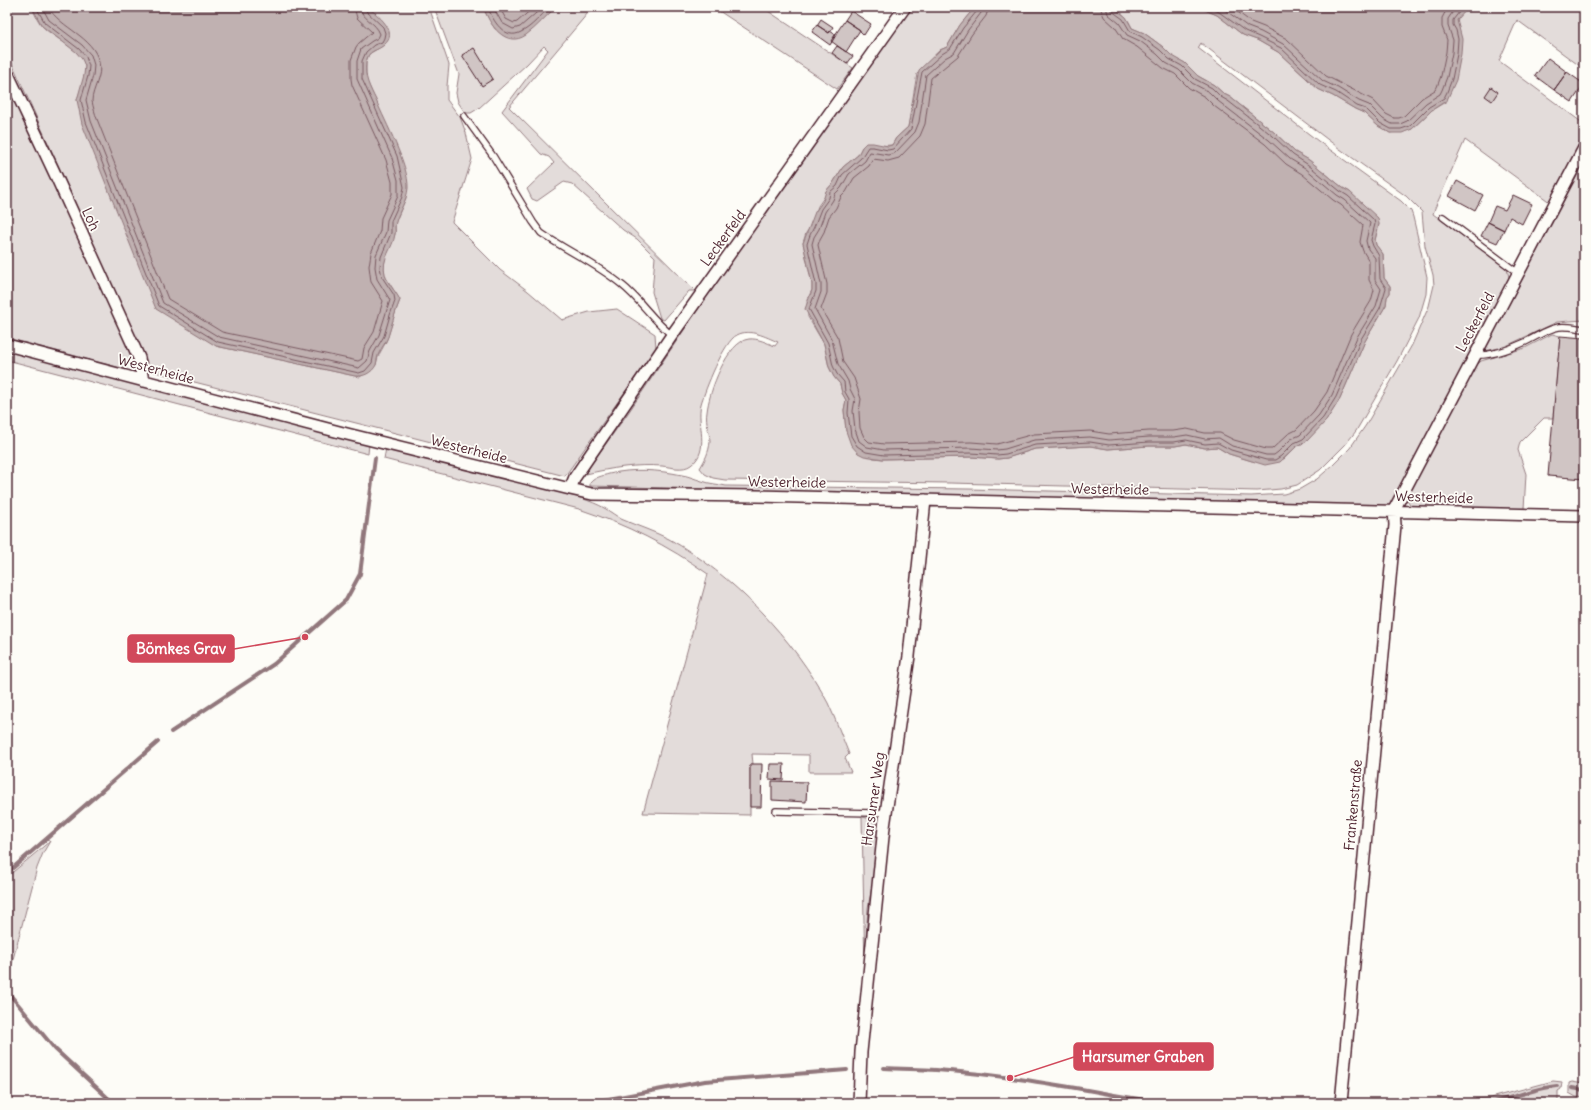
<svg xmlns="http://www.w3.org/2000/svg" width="1591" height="1110" viewBox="0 0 1591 1110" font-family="Delius,sans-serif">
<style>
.green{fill:#e3dcda;stroke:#967e82}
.water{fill:#c0b1b1;stroke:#91777b}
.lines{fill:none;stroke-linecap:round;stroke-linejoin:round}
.shore{stroke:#795961;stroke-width:1}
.stream{stroke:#91777b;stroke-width:4}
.building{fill:#d0c5c4;stroke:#4a1f2b}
.lane-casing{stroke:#4a1f2b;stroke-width:8}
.street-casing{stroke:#4a1f2b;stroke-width:14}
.lane{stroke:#fdfcf7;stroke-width:5.5}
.street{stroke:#fdfcf7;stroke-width:11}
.labels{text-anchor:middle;stroke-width:3.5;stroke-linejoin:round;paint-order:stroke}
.street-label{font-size:14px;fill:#4a1f2b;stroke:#fdfcf7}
.leader{fill:none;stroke:#d1495b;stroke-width:1.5}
.callout-dot{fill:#d1495b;stroke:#fdfcf7;stroke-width:1.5}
.callout{fill:#d1495b;stroke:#d1495b;stroke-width:1.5}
.callout-label{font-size:15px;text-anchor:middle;font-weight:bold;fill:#fff}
</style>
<rect width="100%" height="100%" fill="#fdfcf7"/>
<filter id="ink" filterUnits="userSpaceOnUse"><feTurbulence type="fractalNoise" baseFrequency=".025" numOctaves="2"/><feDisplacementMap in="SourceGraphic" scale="8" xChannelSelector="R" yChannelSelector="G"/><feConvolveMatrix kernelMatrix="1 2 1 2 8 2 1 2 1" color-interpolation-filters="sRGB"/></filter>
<g filter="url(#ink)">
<path class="green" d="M 7,7 L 32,7 C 34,13 38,21 42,26 C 53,38 83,50 85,66 C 86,77 80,90 77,100 L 216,346 L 360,377 L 376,365 C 378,352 385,347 388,336 C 392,324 395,312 400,300 L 385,276 L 384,267 L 385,259 L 395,234 L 395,223 L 406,198 L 400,155 L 366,79 L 366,62 L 369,54 L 384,45 L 379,17 L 367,7 L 429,7 L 449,65 L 447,86 L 447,100 L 460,117 L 466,133 L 472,159 L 452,222 L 500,270 L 528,291 L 562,320 L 589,312 L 617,309 L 655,334 L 656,348 L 565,476 L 151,371 L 7,52 Z
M 434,7 L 483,7 L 486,14 L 495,29 L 525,35 L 556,7 L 593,7 L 509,107 L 695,291 L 689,291 L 664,320 L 660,318 L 652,292 L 655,257 L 637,239 L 623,230 L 572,184 L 564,182 L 537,201 L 532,199 L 527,189 L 554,163 L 549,157 L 541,154 L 502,111 L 548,50 L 544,46 L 527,64 L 479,108 L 471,113 L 467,113 L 464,111 L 458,102 L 456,93 L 459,74 Z
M 713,7 L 766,7 L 765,9 L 853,68 L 837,89 Z
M 910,7 L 975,7 L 960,25 L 947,47 L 940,50 L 917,74 L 908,127 L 896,138 L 892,145 L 862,147 L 858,155 L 843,167 L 833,183 L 826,191 L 825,196 L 818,206 L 811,226 L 806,233 L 803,243 L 812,284 L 812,290 L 807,300 L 808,317 L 824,344 L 829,367 L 834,377 L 840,384 L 842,393 L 846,400 L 844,410 L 846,431 L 873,458 L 883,459 L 971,457 L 998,459 L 1007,458 L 1035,449 L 1090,446 L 1108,449 L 1149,446 L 1175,446 L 1186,444 L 1205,448 L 1217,447 L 1229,454 L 1252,461 L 1284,459 L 1297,446 L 1302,445 L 1326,421 L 1340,399 L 1365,341 L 1386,305 L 1387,297 L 1390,293 L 1390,286 L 1384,278 L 1383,254 L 1376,245 L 1375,240 L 1379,224 L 1350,192 L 1343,188 L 1309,160 L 1295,152 L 1275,133 L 1230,97 L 1224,94 L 1214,85 L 1198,76 L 1185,63 L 1171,56 L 1163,47 L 1144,33 L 1132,28 C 1128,18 1122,12 1112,7 L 1198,7 L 1217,15 L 1243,35 L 1257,40 L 1278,52 L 1318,89 L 1333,96 L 1355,109 L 1364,113 L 1378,126 L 1390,133 L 1412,129 L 1432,110 L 1447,101 L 1459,28 C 1454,20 1462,12 1469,7 L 1584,7 L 1584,69 L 1517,20 L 1499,61 L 1584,124 L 1584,140 L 1551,203 L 1465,140 L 1435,208 L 1433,214 L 1507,269 L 1510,281 L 1391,506 L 590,486 L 590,483 C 595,477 602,476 609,474 C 633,468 658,470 682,475 C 689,476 695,479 702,481 C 710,484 718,484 726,486 L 968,489 L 1251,496 L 1284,494 L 1300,489 L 1317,479 L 1333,465 L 1350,448 L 1366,425 L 1412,345 L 1429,306 L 1434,285 L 1433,275 L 1425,246 L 1422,212 L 1406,196 L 1340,149 L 1201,43 L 1198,48 L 1318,141 L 1401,201 L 1411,211 L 1413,217 L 1427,277 L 1426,294 L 1419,318 L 1397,361 L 1356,431 L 1345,445 L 1320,470 L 1297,485 L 1281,489 L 1257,491 L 950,483 L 725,480 L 713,478 L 705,474 L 700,468 C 705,460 709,452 710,442 C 710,432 705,422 707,412 C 709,392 727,341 749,339 C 758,338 767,343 775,346 L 778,342 C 766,337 750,328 737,335 C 724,341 705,390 701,404 C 696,424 711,450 691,465 C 683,471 671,467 662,466 C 636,464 612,468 586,474 L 590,466 L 628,413 L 713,287 Z
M 16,97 L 130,351 L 130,361 L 125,369 L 7,338 L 7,101 Z
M 1584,163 L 1584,320 L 1557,322 L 1504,347 L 1484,351 Z
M 1552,334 L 1560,336 L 1553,418 L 1544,418 L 1520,442 L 1518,450 L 1526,474 L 1524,509 L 1411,506 L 1406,498 L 1476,366 L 1481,361 L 1525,348 Z
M 7,350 L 369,444 L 368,454 L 7,360 Z
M 386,448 L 581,498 C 589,501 598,504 606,509 C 611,512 616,516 621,519 C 637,526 653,531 669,539 C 731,573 795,640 828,703 C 836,720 842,737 849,754 L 845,758 L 851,772 L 809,772 L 809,755 L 752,754 L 753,764 L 750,764 L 750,815 L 643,813 L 708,574 C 667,545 627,525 579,509 L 384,459 Z
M 862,817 C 870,818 876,822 878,829 C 884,849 871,886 868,908 C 866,930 866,953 865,975 Z
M 50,841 L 43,853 L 37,868 L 12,963 L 7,973 L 7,877 Z
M 1553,1081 L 1562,1082 L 1561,1089 L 1558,1091 L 1558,1103 L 1345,1103 L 1345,1099 L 1440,1101 L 1490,1098 Z
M 1572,1082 L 1584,1084 L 1584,1098 L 1576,1097 L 1569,1093 L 1569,1083 Z"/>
<path class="water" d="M 32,7 L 367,7 C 377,14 400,32 384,45 C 376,52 368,49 366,63 C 364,77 370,88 376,100 C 385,122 409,165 408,188 C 407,201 399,210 396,222 C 394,226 396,230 395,234 C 393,249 381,258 385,274 C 387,284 396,291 400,300 C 395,312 392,324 388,337 C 386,342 382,347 379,353 C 377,357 377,361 376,365 C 372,373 363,377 355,376 L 216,346 L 156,309 L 82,124 L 77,100 L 84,75 L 85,66 L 82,59 L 76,52 L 42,26 Z
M 484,7 L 556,7 C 546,16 537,27 526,35 C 506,49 488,24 484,7 Z
M 975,7 L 1113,7 L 1126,17 L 1132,28 L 1144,33 L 1163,47 L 1171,55 L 1185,63 L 1198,76 L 1214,85 L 1224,94 L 1230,97 L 1275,133 L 1295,152 L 1309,160 L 1343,188 L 1350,192 L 1378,218 L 1379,224 L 1375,240 L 1376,245 L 1383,254 L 1384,278 L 1390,286 L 1390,293 L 1387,297 L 1386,305 L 1365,341 L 1340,399 L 1326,421 L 1306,442 L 1297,446 L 1280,462 L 1265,465 L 1229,454 L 1217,447 L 1205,448 L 1186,444 L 1175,446 L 1149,446 L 1108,449 L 1090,446 L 1035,449 L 1007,458 L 998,459 L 971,457 L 883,459 L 864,456 L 858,453 L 851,445 L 846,431 L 844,410 L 846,400 L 842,393 L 840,384 L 834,377 L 829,367 L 824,344 L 805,309 L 812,290 L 812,284 L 803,243 L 815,212 L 823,201 L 826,191 L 833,183 L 843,167 L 858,155 L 862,147 L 866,143 L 873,143 L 888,146 L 892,145 L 896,138 L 908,127 L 919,70 L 940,50 L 947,47 L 960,25 Z
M 1198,7 L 1469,7 L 1457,20 L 1462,39 L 1461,54 L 1456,80 L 1447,100 L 1432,110 L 1412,129 L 1402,133 L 1390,133 L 1378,126 L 1364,113 L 1355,109 L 1333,96 L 1318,89 L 1278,52 L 1257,40 L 1243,35 L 1217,15 Z"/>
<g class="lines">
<path class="shore" d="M 36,7 L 45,23 L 79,49 L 86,57 L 89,66 L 88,76 L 81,100 L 86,122 L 159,306 L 218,342 L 359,373 L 365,371 L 372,363 L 374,353 L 384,336 L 390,315 L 395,301 L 394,295 L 382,277 L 380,267 L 381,257 L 391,233 L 391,221 L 402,197 L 404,187 L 397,156 L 362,79 L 362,61 L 366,52 L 374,45 L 382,42 L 384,38 L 385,33 L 383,27 L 366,11 L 365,7
M 42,7 L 49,20 L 82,45 L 91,55 L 94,65 L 93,76 L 86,100 L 91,121 L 163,303 L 219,337 L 359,368 L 367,361 L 370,351 L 379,335 L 390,300 L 377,279 L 375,267 L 376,255 L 386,232 L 387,220 L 398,196 L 398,180 L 392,158 L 357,79 L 357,61 L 361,49 L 372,41 L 378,38 L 380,34 C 376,22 361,19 360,7
M 48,7 C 61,29 93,36 99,62 C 103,76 92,89 92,101 C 93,107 95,113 97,119 L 168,299 L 222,332 L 358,361 L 362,359 L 364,348 L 374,332 L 383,301 L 371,282 L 369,266 L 371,253 L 380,231 L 381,218 L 392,194 L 392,182 L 386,160 L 352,85 L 351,79 L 351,60 L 356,47 L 359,43 L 372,32 L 357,18 L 354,7
M 488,7 C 492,20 505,41 521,32 C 532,27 541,15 550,7
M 493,7 L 502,23 L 513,29 L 520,27 L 543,7
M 499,7 L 506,19 L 514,23 L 517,22 L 534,7
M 978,7 L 977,11 L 963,28 L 950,49 L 942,54 L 922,72 L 911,129 L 893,149 L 888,150 L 873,147 L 868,147 L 861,158 L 842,175 L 837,186 L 830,192 L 829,198 L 821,209 L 814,227 L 810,235 L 807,244 L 816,284 L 816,291 L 809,309 L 828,343 L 833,366 L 837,374 L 844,382 L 845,392 L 849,399 L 848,413 L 851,436 L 857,446 L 866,452 L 884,455 L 971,453 L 997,455 L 1006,454 L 1035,445 L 1090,442 L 1109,445 L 1149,442 L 1174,442 L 1186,440 L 1205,444 L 1218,443 L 1231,450 L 1266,460 L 1275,460 L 1281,456 L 1294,443 L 1303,439 L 1323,418 L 1336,397 L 1361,339 L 1380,308 L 1386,288 L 1380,279 L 1379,256 L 1373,246 L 1371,240 L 1375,224 L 1374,220 L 1348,196 L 1340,191 L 1307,164 L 1293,155 L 1273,136 L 1228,101 L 1221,97 L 1212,88 L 1195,79 L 1182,66 L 1169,59 L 1160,50 L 1142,37 L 1130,31 L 1123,19 L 1112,11 L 1112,7
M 983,7 L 981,13 L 968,30 L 954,53 L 945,58 L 926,75 L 919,122 L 915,132 L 895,153 L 888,155 L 870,152 L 865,161 L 849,174 L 841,188 L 835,194 L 833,200 L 825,212 L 819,229 L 814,237 L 812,244 L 821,284 L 821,292 L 815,309 L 832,340 L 838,364 L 848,381 L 850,389 L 855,399 L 853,411 L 855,429 L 859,441 L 867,447 L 884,450 L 971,448 L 997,450 L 1005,449 L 1034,440 L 1090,437 L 1109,440 L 1149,437 L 1174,437 L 1187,435 L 1205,439 L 1219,438 L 1232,446 L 1266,455 L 1274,455 L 1278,452 L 1291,439 L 1300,435 L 1319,415 L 1332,395 L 1357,337 L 1376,306 L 1381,289 L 1375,280 L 1375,258 L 1368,249 L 1366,241 L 1370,223 L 1345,200 L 1337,195 L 1305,168 L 1290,159 L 1269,140 L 1218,101 L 1209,92 L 1192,83 L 1179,70 L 1166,63 L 1157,54 L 1140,41 L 1127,35 L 1119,23 L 1108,14 L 1106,7
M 989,7 L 986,16 L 972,34 L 958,56 L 931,78 L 925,124 L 920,136 L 899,158 L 888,161 L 873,159 L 869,166 L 854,178 L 846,192 L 841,197 L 836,208 L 829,217 L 824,232 L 820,239 L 818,245 L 827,284 L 827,293 L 821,309 L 838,338 L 843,362 L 854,378 L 861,399 L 859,412 L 860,428 L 864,437 L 869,442 L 884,444 L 971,442 L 997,444 L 1034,434 L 1090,431 L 1109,434 L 1149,431 L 1173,431 L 1187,429 L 1205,433 L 1220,433 L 1234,440 L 1266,449 L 1272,449 L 1288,434 L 1296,430 L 1314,411 L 1327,392 L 1351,334 L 1371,301 L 1374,290 L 1369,280 L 1369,261 L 1363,251 L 1360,242 L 1363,225 L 1341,205 L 1333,200 L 1302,174 L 1286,164 L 1265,144 L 1214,106 L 1205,97 L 1189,88 L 1175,74 L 1163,68 L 1137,47 L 1123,39 L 1115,27 L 1104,17 L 1100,7
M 1209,7 L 1219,12 L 1245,31 L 1259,37 L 1281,48 L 1320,85 L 1336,92 L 1357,106 L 1366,109 L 1380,123 L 1391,129 L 1401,129 L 1410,126 L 1429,107 L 1444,98 L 1447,92 L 1452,79 L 1457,54 L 1458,39 L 1456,30 L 1453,25 L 1453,20 L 1463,7
M 1221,7 L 1248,27 L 1261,32 L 1283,44 L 1323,81 L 1338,88 L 1359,101 L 1369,105 L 1383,119 L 1392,124 L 1400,124 L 1407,121 L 1426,103 L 1440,94 L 1442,90 L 1447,77 L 1452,53 L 1453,40 L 1448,26 L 1448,19 L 1456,7
M 1231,7 L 1251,22 L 1264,27 L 1287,39 L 1326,76 L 1373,100 L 1386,114 L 1394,118 L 1399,118 L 1404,116 L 1422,98 L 1435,90 L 1437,87 L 1441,76 L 1446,52 L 1447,40 L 1442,27 L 1442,18 L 1448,7"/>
<path class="stream" d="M 171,732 L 274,664 L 346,600 L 360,574 L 375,458
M 7,873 L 158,742
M 7,991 L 55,1049 L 109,1099 L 116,1103
M 884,1068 C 901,1069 919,1069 936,1070 C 1012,1075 1088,1091 1163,1103
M 1572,1088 L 1584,1090
M 587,1103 L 705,1081 L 847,1070
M 1488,1103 C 1511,1099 1534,1088 1557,1086"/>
</g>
<path class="building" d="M 851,11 L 871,24 L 864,35 L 860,31 L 860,30 L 845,20 Z
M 821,19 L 833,27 L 829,33 L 817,25 Z
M 845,20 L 860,30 L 846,52 L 831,41 Z
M 817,25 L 829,33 L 830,31 L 836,35 L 830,45 L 812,32 Z
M 837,46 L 853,56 L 847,64 L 832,53 Z
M 474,48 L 493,79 L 482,86 L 462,55 Z
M 1548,58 L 1567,72 L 1554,90 L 1535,76 Z
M 1567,72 L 1584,84 L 1572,102 L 1554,90 Z
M 1491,87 L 1498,92 L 1492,101 L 1485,96 Z
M 1457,181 L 1483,195 L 1475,210 L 1449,196 Z
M 1513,195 L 1532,204 L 1522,224 L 1510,217 L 1504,230 L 1488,222 L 1495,206 L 1505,210 Z
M 1488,222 L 1504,230 L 1497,243 L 1481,236 Z
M 1560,336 L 1584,338 L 1584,479 L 1548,476 Z
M 750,764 L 762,764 L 761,807 L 750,807 Z
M 770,764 L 784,764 L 783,780 L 769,779 Z
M 772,781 L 807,782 L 806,802 L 772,800 Z"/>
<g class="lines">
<defs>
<path id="lane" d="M 464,116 L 493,156 L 533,222 L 541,233 C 567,251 597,264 622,285 C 641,300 653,321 672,335
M 1443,217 L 1518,273
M 1475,355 C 1491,356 1508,350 1523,343 C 1535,338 1546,329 1559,327 C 1567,326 1576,328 1584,329
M 776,811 L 874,813 L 886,812"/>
<path id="street" d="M 7,72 L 56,176 L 139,358 L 143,381
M 7,345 L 347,434 L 570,489 L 592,494 L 756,496 L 1584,516
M 570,489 L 575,477 L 672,335 L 905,7
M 859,1103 L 861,1052 L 884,827 L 909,656 L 925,500
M 1341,1103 L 1395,525 L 1394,510 L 1584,148"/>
</defs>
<use href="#lane" class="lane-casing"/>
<use href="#street" class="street-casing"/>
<use href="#lane" class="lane"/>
<use href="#street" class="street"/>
</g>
</g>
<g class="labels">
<g class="street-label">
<text transform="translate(91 219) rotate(65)" y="5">Loh</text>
<text transform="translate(723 238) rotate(-54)" y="5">Leckerfeld</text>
<text transform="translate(1475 322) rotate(-62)" y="5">Leckerfeld</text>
<text transform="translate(156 369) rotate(15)" y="5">Westerheide</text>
<text transform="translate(469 449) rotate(14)" y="5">Westerheide</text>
<text transform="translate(787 482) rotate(1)" y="5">Westerheide</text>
<text transform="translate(1110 489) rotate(1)" y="5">Westerheide</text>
<text transform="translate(1434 497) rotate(2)" y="5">Westerheide</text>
<text transform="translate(873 799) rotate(-82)" y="5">Harsumer Weg</text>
<text transform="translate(1353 805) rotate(-85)" y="5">Frankenstraße</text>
</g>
</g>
<path class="leader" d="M305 637L234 649M1010 1078L1074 1057"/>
<g class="callout-dot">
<circle cx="305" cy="637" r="4"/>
<circle cx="1010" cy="1078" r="4"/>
</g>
<g class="callout">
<rect x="128" y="635" width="106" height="27" rx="4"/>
<rect x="1074" y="1043" width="139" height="27" rx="4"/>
</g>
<g class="callout-label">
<text x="181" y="654">Bömkes Grav</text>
<text x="1143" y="1062">Harsumer Graben</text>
</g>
<rect width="1591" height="1110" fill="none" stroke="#fdfcf7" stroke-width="24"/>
<rect x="12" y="12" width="1567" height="1086" fill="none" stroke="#4a1f2b" stroke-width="1.5" filter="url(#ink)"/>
</svg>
